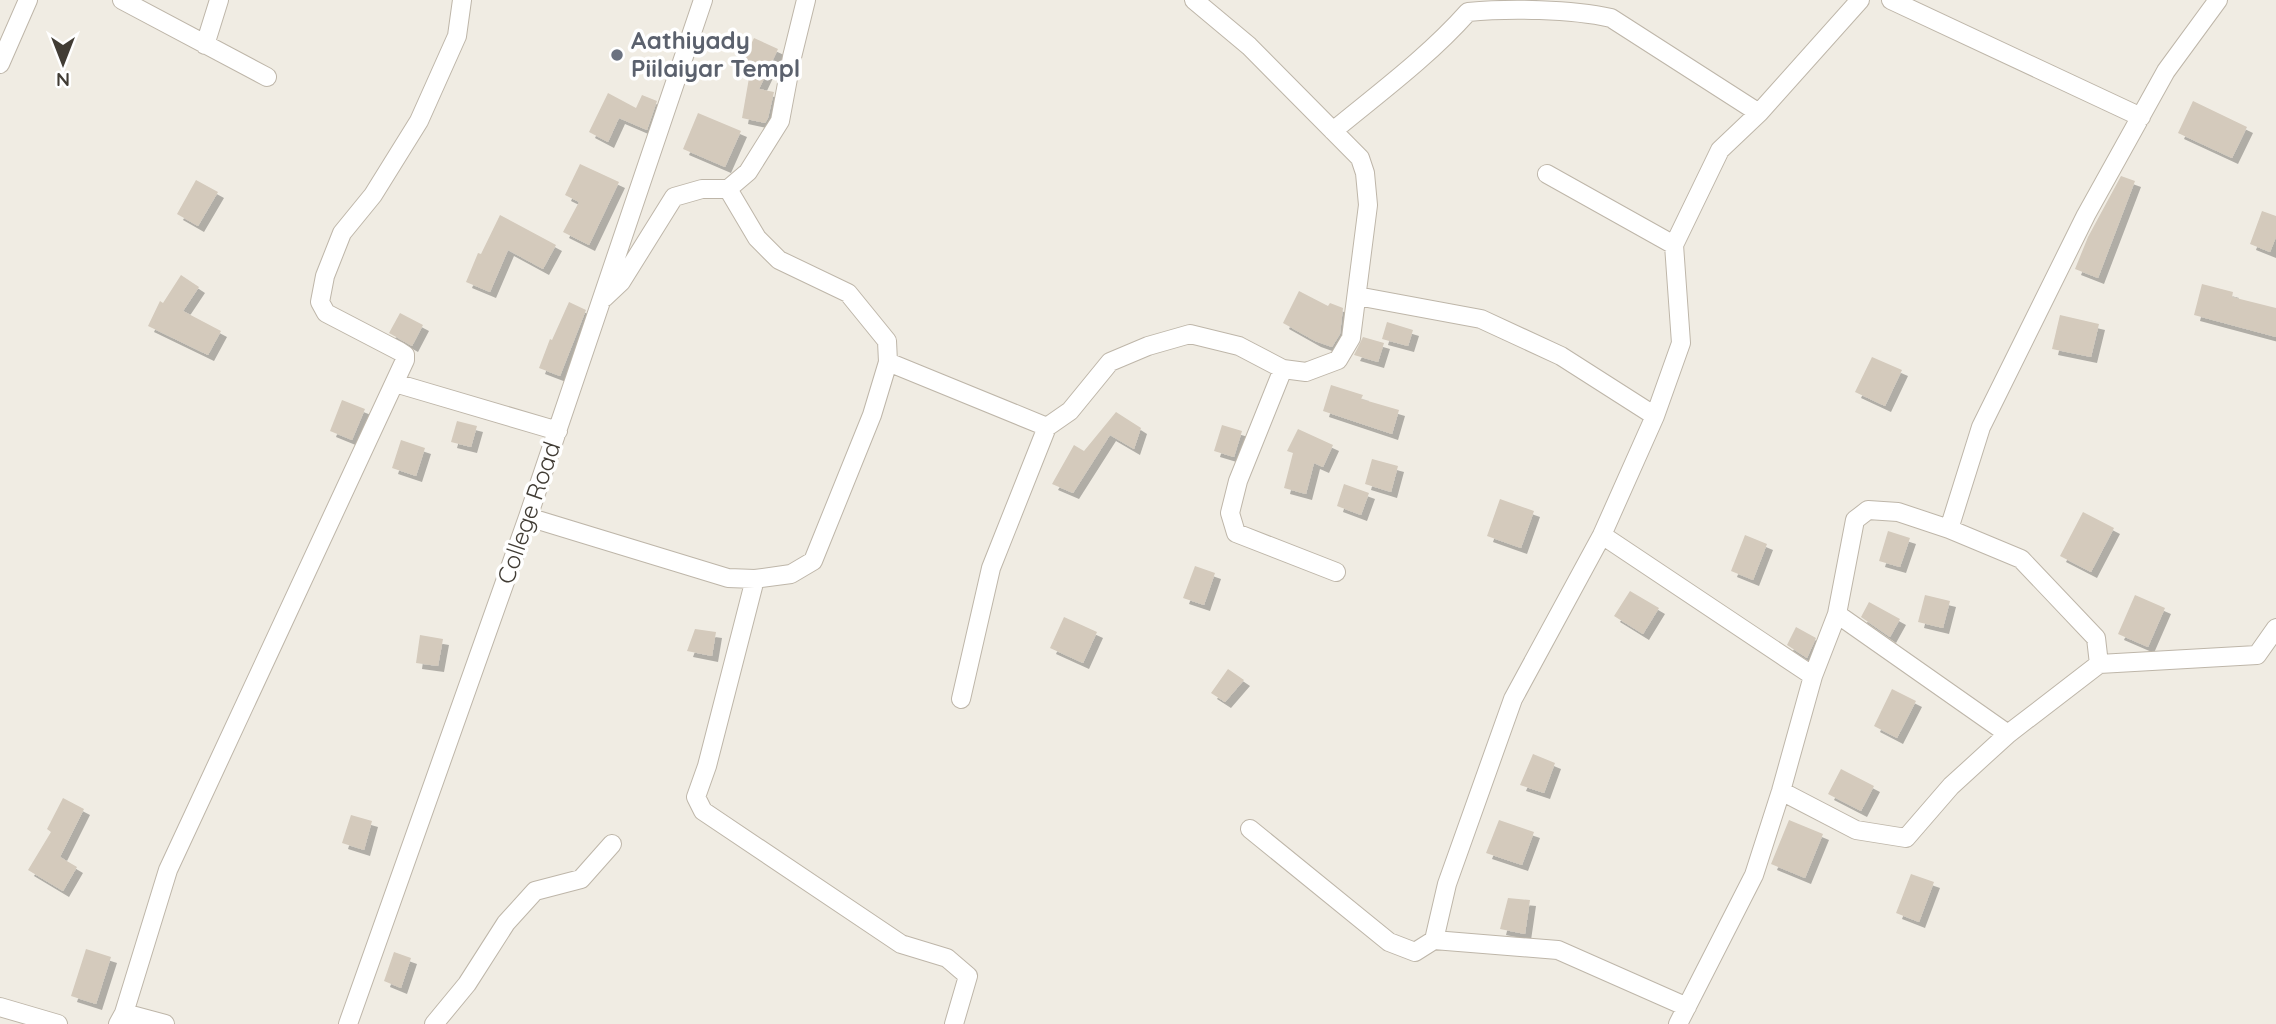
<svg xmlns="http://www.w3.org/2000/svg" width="2276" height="1024" viewBox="0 0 2276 1024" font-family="Quicksand,sans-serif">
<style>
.building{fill:#d4cabc;filter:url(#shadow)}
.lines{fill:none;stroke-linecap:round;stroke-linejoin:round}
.minor-casing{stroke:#beb6a9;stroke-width:20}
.minor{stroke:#fff;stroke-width:18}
.worship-dot{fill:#6b7280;stroke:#fff;stroke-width:2.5}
.labels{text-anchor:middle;stroke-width:7;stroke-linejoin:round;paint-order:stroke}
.worship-label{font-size:24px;font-weight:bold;fill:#5b616d;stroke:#fff;text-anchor:start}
.street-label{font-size:24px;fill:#413c34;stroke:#fff}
</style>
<defs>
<filter id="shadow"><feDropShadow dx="6" dy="6" stdDeviation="0" flood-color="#0004"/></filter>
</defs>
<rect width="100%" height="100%" fill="#f0ece3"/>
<path class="building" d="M 754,38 L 778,49 L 759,89 L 774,92 L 768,118 L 765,123 L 742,118 L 749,78 L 738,72 Z
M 608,93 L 636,108 L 642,95 L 657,101 L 647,130 L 619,118 L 608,142 L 589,132 Z
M 2193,101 L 2247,127 L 2232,158 L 2178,133 Z
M 698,113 L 741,131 L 725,167 L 683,149 Z
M 580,164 L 619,182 L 589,245 L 563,232 L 579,202 L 565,195 Z
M 2121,176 L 2135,181 L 2098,278 L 2075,269 L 2088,237 Z
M 196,180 L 218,192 L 198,226 L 177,214 Z
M 2262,211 L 2276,216 L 2276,237 L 2270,252 L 2250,244 Z
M 500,215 L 556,245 L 543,269 L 508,250 L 490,292 L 466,282 L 478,253 L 481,254 Z
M 181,275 L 199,287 L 183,311 L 221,331 L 208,355 L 148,326 L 160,301 L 163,303 Z
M 2202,284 L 2233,292 L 2232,297 L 2276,308 L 2276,337 L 2194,315 Z
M 1299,291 L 1328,306 L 1330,303 L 1343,308 L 1340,334 L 1332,347 L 1315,341 L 1283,323 Z
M 569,302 L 586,310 L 560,376 L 539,368 L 550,339 L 552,340 Z
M 400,313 L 423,325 L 412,346 L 389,333 Z
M 2060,315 L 2099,324 L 2091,357 L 2052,349 Z
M 1387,322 L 1413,330 L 1408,346 L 1382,339 Z
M 1363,337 L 1384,343 L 1378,362 L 1354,355 Z
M 1872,357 L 1902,370 L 1885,406 L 1855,392 Z
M 1331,385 L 1363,395 L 1361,399 L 1399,410 L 1392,434 L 1323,411 Z
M 342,400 L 365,409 L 352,440 L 330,431 Z
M 1116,412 L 1141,428 L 1134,449 L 1110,435 L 1073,493 L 1052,484 L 1074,445 L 1084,451 Z
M 457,421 L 477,426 L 471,447 L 451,442 Z
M 1222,425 L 1242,431 L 1234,457 L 1214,451 Z
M 1298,429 L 1333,445 L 1323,467 L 1314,463 L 1306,494 L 1284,488 L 1293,453 L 1287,451 Z
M 401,440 L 425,448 L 416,476 L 392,468 Z
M 1372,459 L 1398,466 L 1391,492 L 1365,484 Z
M 1344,484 L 1369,493 L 1361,515 L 1337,506 Z
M 1500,499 L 1534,511 L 1521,548 L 1487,536 Z
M 2083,512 L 2114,528 L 2091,572 L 2060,556 Z
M 1888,531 L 1910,538 L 1900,567 L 1879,561 Z
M 1745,535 L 1767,544 L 1753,580 L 1731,571 Z
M 1195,566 L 1215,573 L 1204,605 L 1183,598 Z
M 1630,591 L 1659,608 L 1643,634 L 1614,616 Z
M 1925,595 L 1950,601 L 1943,628 L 1918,622 Z
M 2135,595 L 2165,608 L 2148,647 L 2118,634 Z
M 1869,602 L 1900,619 L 1890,637 L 1861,617 Z
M 1064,617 L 1097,632 L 1083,663 L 1050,648 Z
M 1796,627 L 1816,638 L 1807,658 L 1787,645 Z
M 695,629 L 716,632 L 712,656 L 687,651 Z
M 420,635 L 443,639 L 438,666 L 416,663 Z
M 1228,669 L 1244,680 L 1225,702 L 1211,693 Z
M 1892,689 L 1916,701 L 1897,738 L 1874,726 Z
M 1533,754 L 1555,763 L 1544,793 L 1520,785 Z
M 1841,769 L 1874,786 L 1861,811 L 1828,794 Z
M 63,798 L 84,809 L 60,857 L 77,867 L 63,891 L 28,870 L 51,832 L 47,829 Z
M 351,815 L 372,821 L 364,850 L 342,843 Z
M 1499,820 L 1534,832 L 1522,865 L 1486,853 Z
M 1789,820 L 1823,834 L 1805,878 L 1771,864 Z
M 1911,874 L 1934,882 L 1919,922 L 1896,913 Z
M 1508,898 L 1530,900 L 1525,934 L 1500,929 Z
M 86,949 L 111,957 L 96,1004 L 71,996 Z
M 394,952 L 411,958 L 401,988 L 384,981 Z"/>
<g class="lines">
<defs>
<path id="minor" d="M 122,0 L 267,77
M 1891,0 L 2141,117
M 205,45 L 219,0
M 0,64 L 28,0
M 1333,131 C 1379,93 1428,57 1468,12 C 1509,8 1571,9 1611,18 L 1759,113
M 1547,174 L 1674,245
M 1357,296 L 1481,319 L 1561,356 L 1655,416
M 604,298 L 621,282 L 674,197 L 702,189 L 728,189 L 748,172 L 780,121 L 792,57 L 806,0
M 888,362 L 1047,427 L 1070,411 L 1110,362 L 1148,346 L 1190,334 L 1239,346 L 1283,369 L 1306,372 L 1338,360 L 1351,338 L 1368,205 L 1365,173 L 1360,158 L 1249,46 L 1194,0
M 1283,369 L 1238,481 L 1230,513 L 1236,533 L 1336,572
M 395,383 L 558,431
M 528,517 L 728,578 L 755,579 L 791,574 L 813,561 L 872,415 L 888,362 L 887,341 L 848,293 L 779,260 L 757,238 L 728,189
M 1602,535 L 1813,676
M 755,579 L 707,766 L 696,797 L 703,811 L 901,944 L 947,958 L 968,976 L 954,1024
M 1837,614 L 2008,734
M 2099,664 L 2257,655 L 2276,628
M 961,699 L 991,568 L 1047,427
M 1781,791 L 1856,830 L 1906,838 L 1951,786 L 2008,734 L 2099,664 L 2096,638 L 2021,559 L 1949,529
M 1250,829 L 1389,942 L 1415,952 L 1434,940 L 1558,950 L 1687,1007
M 1434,940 L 1447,884 L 1513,699 L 1602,535 L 1655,416 L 1681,343 L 1674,245 L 1720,150 L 1759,113 L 1860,0
M 0,1007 L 58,1024
M 124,1013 L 168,870 L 405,360 L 405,355 L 399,351 L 326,313 L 320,302 L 325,276 L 342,233 L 373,195 L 419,121 L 457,36 L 462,0
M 118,1024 L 124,1013 L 165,1024
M 348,1024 L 528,517 L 703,0
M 434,1024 L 467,984 L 506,923 L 535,891 L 581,879 L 612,844
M 1678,1024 L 1754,875 L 1781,791 L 1813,676 L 1837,614 L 1855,520 L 1868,510 L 1898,512 L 1949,529 L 1981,427 L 2086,215 L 2166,71 L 2218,0"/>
</defs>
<use href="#minor" class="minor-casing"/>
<use href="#minor" class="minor"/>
</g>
<circle class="worship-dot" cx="617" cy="55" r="7"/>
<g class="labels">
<g class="worship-label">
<text x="631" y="49">Aathiyady<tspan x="631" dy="28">Piilaiyar Templ</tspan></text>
</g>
<g class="street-label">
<text transform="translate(529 513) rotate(-71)" y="8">College Road</text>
</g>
</g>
<g transform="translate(63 63) rotate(180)" stroke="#ffffff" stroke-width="5" paint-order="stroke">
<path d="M0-5L12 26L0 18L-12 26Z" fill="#413c34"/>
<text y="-10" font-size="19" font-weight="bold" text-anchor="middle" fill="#413c34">N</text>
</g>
</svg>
